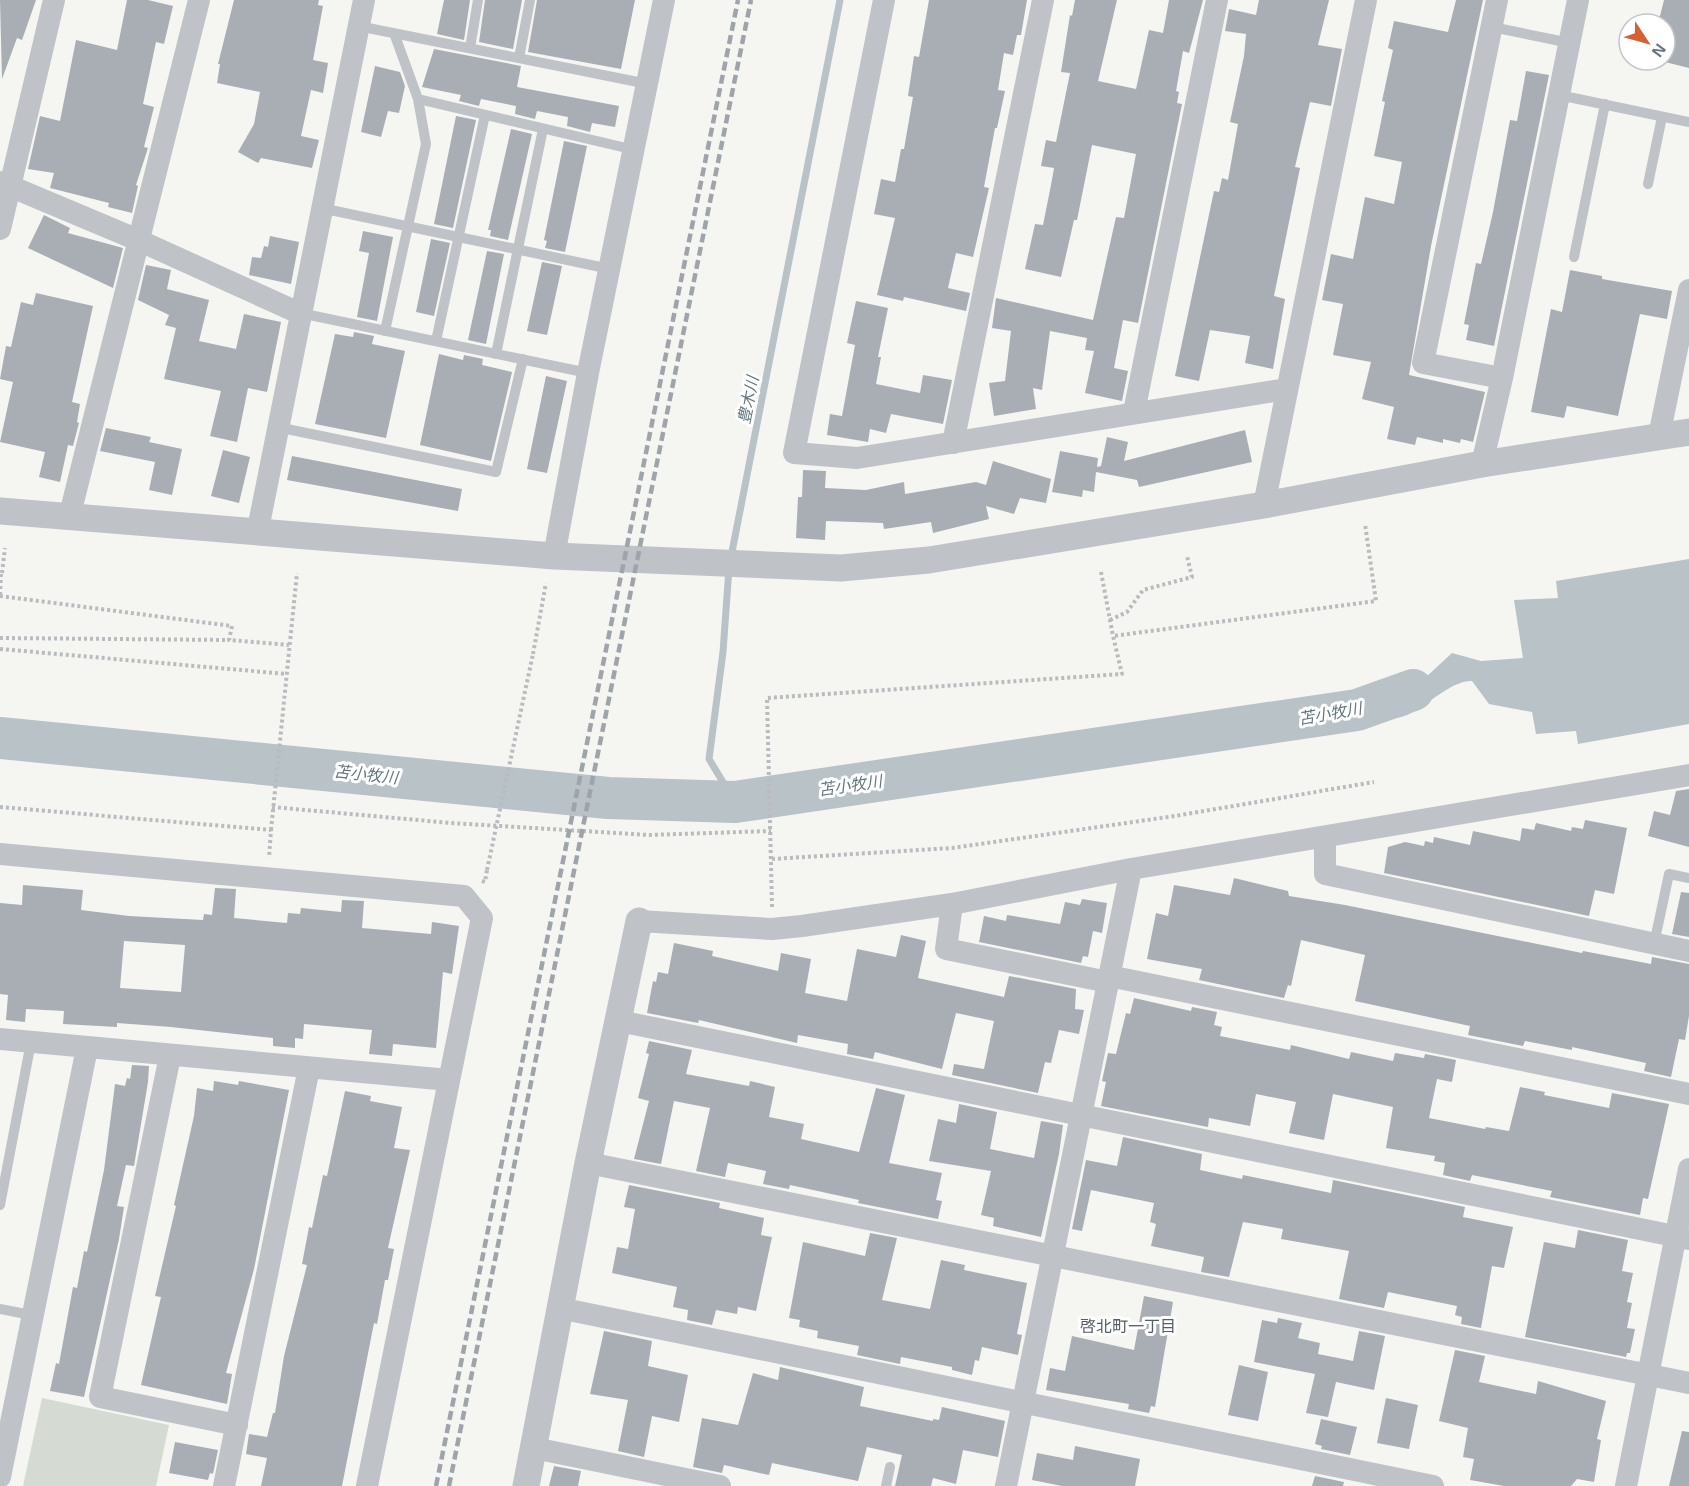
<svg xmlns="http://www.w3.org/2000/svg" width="1689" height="1486" viewBox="0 0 1689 1486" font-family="Arial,'Noto Sans JP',sans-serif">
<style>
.green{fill:#d5dad2}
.water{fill:#b8c2c7}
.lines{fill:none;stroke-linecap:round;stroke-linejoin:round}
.stream{stroke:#b8c2c7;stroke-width:7}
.river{stroke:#b8c2c7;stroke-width:42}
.building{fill:#a8aeb4;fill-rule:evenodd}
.path{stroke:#b9bbbe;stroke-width:4;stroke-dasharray:3 3;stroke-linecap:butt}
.service{stroke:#bfc2c6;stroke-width:10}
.minor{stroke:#bfc2c6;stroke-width:22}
.tertiary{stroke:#bfc2c6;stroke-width:27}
.rail{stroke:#9fa4aa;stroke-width:4.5;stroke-dasharray:9 4.5;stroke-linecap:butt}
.path-bridge{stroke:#b9bbbe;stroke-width:4;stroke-dasharray:3 3;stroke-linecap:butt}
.labels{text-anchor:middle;stroke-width:6;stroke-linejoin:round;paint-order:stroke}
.water-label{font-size:16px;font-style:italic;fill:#63767e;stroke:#fff}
.neighbourhood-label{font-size:16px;fill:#545e67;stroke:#fff}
</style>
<rect width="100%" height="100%" fill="#f5f6f2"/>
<path class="green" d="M 42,1398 L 169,1425 L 156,1486 L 23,1486 Z"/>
<path class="water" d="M 1689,559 L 1689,724 L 1578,744 L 1576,731 L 1536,734 L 1532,712 L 1489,704 L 1472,681 C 1452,680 1427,706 1407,715 C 1392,721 1371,720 1355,722 L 1361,705 L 1425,678 L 1452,653 L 1481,661 L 1523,658 L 1514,600 L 1558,598 L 1556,581 Z"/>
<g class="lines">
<path class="stream" d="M 731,557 L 840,0
M 729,568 L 723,652 L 709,759 L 735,802"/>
<path class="river" d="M 0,738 L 608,798 L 735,802 L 1357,710 L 1413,690"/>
</g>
<path class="building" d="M 0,0 L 36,0 L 22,40 L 17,38 L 2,79 Z
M 127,0 L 148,0 L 173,6 L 164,44 L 156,42 L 143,104 L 154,107 L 144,147 L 148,148 L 136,185 L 138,186 L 132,213 L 108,207 L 109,203 L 50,188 L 54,173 L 28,169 L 40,116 L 60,121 L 76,40 L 117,50 Z
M 234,0 L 319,0 L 318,5 L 323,6 L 313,60 L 328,63 L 323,93 L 311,90 L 301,136 L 319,140 L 312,168 L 261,158 L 258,163 L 238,152 L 254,124 L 260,92 L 217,83 L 220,64 L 218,64 Z
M 444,0 L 470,0 L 464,40 L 437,34 Z
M 485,0 L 522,0 L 513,49 L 479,42 Z
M 537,0 L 635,0 L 621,69 L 528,52 Z
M 929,0 L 1027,0 L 1021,35 L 1017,35 L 1013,55 L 1004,53 L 998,90 L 1005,91 L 997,128 L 995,128 L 984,187 L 989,188 L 973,257 L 956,253 L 948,288 L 970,293 L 966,311 L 904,297 L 903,301 L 877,295 L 895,218 L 874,214 L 881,179 L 895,182 L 901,149 L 904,149 L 913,97 L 908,96 L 914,56 L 919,57 Z
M 1075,0 L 1117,0 L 1098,81 L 1136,89 L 1149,30 L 1163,33 L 1169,0 L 1203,0 L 1189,53 L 1183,51 L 1176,91 L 1179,92 L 1177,103 L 1182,104 L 1138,323 L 1123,320 L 1114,368 L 1128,371 L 1122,401 L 1085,393 L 1094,351 L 1085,350 L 1087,338 L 1050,331 L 1042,390 L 1033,388 L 1036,409 L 994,416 L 989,383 L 1005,381 L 1011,331 L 992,328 L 996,298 L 1093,320 L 1116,217 L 1124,218 L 1136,154 L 1092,145 L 1077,220 L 1074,220 L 1061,277 L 1025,269 L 1035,224 L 1043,225 L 1051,185 L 1054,168 L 1041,166 L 1046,140 L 1056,142 L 1070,73 L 1061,72 L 1070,15 L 1072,16 Z
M 1259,0 L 1329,0 L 1318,45 L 1342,49 L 1331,106 L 1310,102 L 1295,167 L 1300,168 L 1274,296 L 1285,299 L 1273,369 L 1245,363 L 1250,336 L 1210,330 L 1199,381 L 1175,376 L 1214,191 L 1219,192 L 1222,178 L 1228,180 L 1238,124 L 1230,122 L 1244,56 L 1246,34 L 1225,31 L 1229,9 L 1256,15 Z
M 1456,0 L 1483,0 L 1431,246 L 1409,375 L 1485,392 L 1473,442 L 1461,439 L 1460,443 L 1443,439 L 1443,443 L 1417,437 L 1415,445 L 1387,439 L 1394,407 L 1362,399 L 1371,362 L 1333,355 L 1343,304 L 1322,300 L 1331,254 L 1353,259 L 1365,197 L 1394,204 L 1402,162 L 1374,156 L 1385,102 L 1382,101 L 1393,50 L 1388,48 L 1394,21 L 1448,32 Z
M 1664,0 L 1689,0 L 1689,68 L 1665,62 L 1665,24 L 1658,24 Z
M 434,49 L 521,66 L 517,87 L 619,106 L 615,127 L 592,123 L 590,132 L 567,126 L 568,117 L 537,111 L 535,119 L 515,114 L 516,106 L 481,99 L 479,106 L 459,101 L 461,95 L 422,87 Z
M 375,66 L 400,72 L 405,86 L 399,113 L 388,111 L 381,137 L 361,132 Z
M 1526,71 L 1549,75 L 1494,346 L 1466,340 L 1469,325 L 1464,324 L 1476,263 L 1481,264 L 1493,212 L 1510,120 L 1517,121 Z
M 456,116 L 476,120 L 453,228 L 434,224 Z
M 511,129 L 532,134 L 508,240 L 490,236 L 491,230 L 488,230 Z
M 564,141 L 587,146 L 565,252 L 545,248 L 547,241 L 544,240 Z
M 44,215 L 70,228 L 68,233 L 123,248 L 113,288 L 28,248 Z
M 363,231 L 393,237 L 377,321 L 357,317 L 369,253 L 359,251 Z
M 270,236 L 299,242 L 291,284 L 249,275 L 252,257 L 261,258 L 264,246 L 268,247 Z
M 431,239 L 450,243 L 434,316 L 416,312 Z
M 487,251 L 504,254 L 486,344 L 468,340 Z
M 542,262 L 562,266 L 547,335 L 527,331 Z
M 146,265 L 171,270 L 167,289 L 209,300 L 199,341 L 236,349 L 244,314 L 281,322 L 267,392 L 248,388 L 237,442 L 210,436 L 221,391 L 164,379 L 176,328 L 165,325 L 169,315 L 138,300 Z
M 1570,270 L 1602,276 L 1602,279 L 1672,291 L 1667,319 L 1640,314 L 1618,416 L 1567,406 L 1564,418 L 1531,412 L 1551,309 L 1562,312 Z
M 36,293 L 93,306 L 72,402 L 80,404 L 77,422 L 79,423 L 73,446 L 68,445 L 60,482 L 39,477 L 45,452 L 0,442 L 13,382 L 0,379 L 6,346 L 11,347 L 21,302 L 33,305 Z
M 856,301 L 888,308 L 878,357 L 881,357 L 876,384 L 920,393 L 923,375 L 952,380 L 943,424 L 891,414 L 886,433 L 870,429 L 868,442 L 827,435 L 830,414 L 842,416 L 855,345 L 847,343 Z
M 354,332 L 374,336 L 372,344 L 405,351 L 386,438 L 315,424 L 335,334 L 353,337 Z
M 439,354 L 463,360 L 464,355 L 483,359 L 482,365 L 512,372 L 491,461 L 420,445 Z
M 546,376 L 567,381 L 547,473 L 527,469 Z
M 106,428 L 151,437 L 149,442 L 182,449 L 172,495 L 149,490 L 155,462 L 100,451 Z
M 1245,430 L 1252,462 L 1139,487 L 1137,480 L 1096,472 L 1094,492 L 1083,490 L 1082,497 L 1052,492 L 1060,451 L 1098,458 L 1097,467 L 1101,466 L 1107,437 L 1128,442 L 1124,461 Z
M 223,450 L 250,457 L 239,503 L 211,496 Z
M 292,456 L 462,489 L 458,511 L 287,480 Z
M 993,461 L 1051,479 L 1046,503 L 1020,498 L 1014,514 L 986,506 L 989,519 L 933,533 L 931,522 L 884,529 L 883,523 L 826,521 L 825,540 L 796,538 L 798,497 L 802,497 L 803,470 L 826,471 L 825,488 L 866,490 L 904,482 L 905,494 L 976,482 L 986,485 Z
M 1689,789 L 1689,847 L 1648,836 L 1654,811 L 1670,815 L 1676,791 Z
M 1585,820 L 1627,828 L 1614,894 L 1595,890 L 1589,916 L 1384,873 L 1388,847 L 1405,842 L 1424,846 L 1425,841 L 1433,843 L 1434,837 L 1470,845 L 1473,831 L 1520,841 L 1522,828 L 1534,830 L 1536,823 L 1571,831 L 1572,827 L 1583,829 Z
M 1234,878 L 1288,891 L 1289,896 L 1345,905 L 1582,953 L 1583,951 L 1651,964 L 1652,957 L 1689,964 L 1689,1016 L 1685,1040 L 1679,1039 L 1671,1077 L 1644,1071 L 1646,1063 L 1572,1047 L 1572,1050 L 1525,1041 L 1523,1046 L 1468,1035 L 1470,1026 L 1355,1001 L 1365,955 L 1301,940 L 1291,986 L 1288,985 L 1284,998 L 1199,980 L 1202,969 L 1147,959 L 1156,913 L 1168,916 L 1174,885 L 1230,895 Z
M 23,885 L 83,890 L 81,910 L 129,916 L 203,920 L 204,914 L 212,915 L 215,888 L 236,889 L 234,918 L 287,923 L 288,913 L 300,914 L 301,908 L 341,912 L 342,900 L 364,901 L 362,928 L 431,934 L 432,922 L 459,926 L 452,974 L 443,972 L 436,1048 L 393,1044 L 392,1056 L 369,1054 L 372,1030 L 304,1024 L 303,1039 L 295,1038 L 295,1048 L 273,1046 L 273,1038 L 171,1027 L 117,1023 L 117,1027 L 63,1024 L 64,1011 L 26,1009 L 25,1022 L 6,1020 L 8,995 L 0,994 L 0,903 L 22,905 ZM 124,941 L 185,945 L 181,992 L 120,988 Z
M 1681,892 L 1689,893 L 1689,937 L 1672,934 Z
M 1082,899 L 1107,903 L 1102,933 L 1093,931 L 1088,957 L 1083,956 L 1081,963 L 979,942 L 984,916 L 1006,921 L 1007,915 L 1060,924 L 1065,902 L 1080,905 Z
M 901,935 L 926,941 L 918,978 L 1004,997 L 1009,976 L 1076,989 L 1075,1009 L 1084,1010 L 1079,1034 L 1059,1030 L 1051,1063 L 1045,1062 L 1038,1093 L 952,1075 L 954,1064 L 984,1069 L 994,1021 L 956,1013 L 942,1069 L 875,1052 L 873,1059 L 847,1054 L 848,1044 L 798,1035 L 797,1043 L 699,1020 L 698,1023 L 647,1013 L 653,981 L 656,982 L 658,972 L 668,974 L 674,943 L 713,951 L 712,956 L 778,971 L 781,953 L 811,959 L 805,993 L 847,1001 L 857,949 L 896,957 Z
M 1134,998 L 1191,1011 L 1192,1007 L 1217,1012 L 1214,1025 L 1222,1027 L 1220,1036 L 1290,1050 L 1291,1045 L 1349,1059 L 1351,1052 L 1393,1061 L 1395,1053 L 1424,1058 L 1425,1054 L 1456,1060 L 1452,1082 L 1437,1079 L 1429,1118 L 1485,1129 L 1486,1127 L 1509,1131 L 1520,1087 L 1545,1092 L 1544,1095 L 1609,1108 L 1612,1093 L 1669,1104 L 1648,1199 L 1643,1198 L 1640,1215 L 1550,1197 L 1552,1191 L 1472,1175 L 1470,1181 L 1443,1175 L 1445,1163 L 1434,1161 L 1435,1156 L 1386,1148 L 1393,1107 L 1333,1094 L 1324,1140 L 1289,1133 L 1296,1102 L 1256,1094 L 1250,1126 L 1209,1118 L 1208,1127 L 1101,1106 L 1106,1082 L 1102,1081 L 1108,1053 L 1116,1054 L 1126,1013 L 1130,1014 Z
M 649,1041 L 692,1050 L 686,1074 L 749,1086 L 750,1081 L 775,1087 L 769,1117 L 804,1124 L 801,1139 L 859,1152 L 876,1088 L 905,1095 L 889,1163 L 942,1173 L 936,1200 L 942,1201 L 938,1219 L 858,1203 L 859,1200 L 790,1185 L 789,1189 L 763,1184 L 766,1171 L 728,1163 L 725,1177 L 696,1171 L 710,1108 L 674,1101 L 661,1164 L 634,1159 L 649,1101 L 638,1098 L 649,1054 L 646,1053 Z
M 132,1065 L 149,1066 L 148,1082 L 134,1166 L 126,1165 L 117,1206 L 124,1207 L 119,1239 L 84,1397 L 50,1391 L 56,1363 L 59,1364 L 73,1287 L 77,1288 L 84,1251 L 87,1252 L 104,1170 L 115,1084 L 125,1086 L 127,1078 L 130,1079 Z
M 214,1081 L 238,1085 L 239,1081 L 289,1090 L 254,1269 L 226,1373 L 232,1374 L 227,1404 L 141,1385 L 161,1297 L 155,1296 L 176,1206 L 174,1205 L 194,1116 L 197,1088 L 213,1091 Z
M 345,1091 L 371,1096 L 370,1101 L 402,1107 L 394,1148 L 410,1150 L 388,1248 L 394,1249 L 388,1280 L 385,1280 L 377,1324 L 374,1323 L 342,1486 L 261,1486 L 267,1458 L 246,1454 L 249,1434 L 267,1437 L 273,1413 L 275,1413 L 284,1356 L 307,1265 L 302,1264 L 309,1227 L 312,1228 L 323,1175 L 327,1176 Z
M 959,1104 L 997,1112 L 990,1149 L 1034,1158 L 1041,1121 L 1063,1125 L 1059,1154 L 1041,1237 L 993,1226 L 994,1218 L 981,1215 L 991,1171 L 929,1161 L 938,1119 L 956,1123 Z
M 1123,1137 L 1202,1154 L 1200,1170 L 1242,1179 L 1243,1175 L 1331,1193 L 1333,1180 L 1465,1207 L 1463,1217 L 1513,1227 L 1504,1268 L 1492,1266 L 1481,1328 L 1461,1324 L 1462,1317 L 1455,1315 L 1457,1306 L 1388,1292 L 1384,1308 L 1339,1299 L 1349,1251 L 1281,1239 L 1283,1229 L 1243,1222 L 1229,1277 L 1201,1272 L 1204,1257 L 1151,1246 L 1156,1224 L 1150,1222 L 1154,1203 L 1091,1190 L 1082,1231 L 1072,1229 L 1086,1160 L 1117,1166 Z
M 629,1185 L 720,1203 L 719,1208 L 764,1218 L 761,1235 L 772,1237 L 756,1311 L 738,1307 L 737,1314 L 716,1310 L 712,1325 L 687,1320 L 688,1310 L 673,1307 L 677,1287 L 612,1273 L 617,1247 L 628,1249 L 635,1209 L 624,1207 Z
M 1578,1230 L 1628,1240 L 1622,1271 L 1633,1273 L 1627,1302 L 1632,1303 L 1627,1328 L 1635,1329 L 1630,1353 L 1627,1353 L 1626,1357 L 1525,1337 L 1544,1242 L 1575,1248 Z
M 870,1233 L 897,1238 L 882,1300 L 930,1309 L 941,1260 L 965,1265 L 964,1270 L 1027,1283 L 1017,1334 L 1022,1335 L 1018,1355 L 982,1347 L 979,1361 L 975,1360 L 972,1375 L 952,1370 L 952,1367 L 901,1357 L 900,1364 L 857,1355 L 859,1346 L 817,1338 L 818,1331 L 799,1327 L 800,1320 L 789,1318 L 803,1242 L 865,1256 Z
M 1144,1296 L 1173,1302 L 1155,1407 L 1151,1406 L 1149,1413 L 1128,1409 L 1129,1404 L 1046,1390 L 1050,1368 L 1065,1371 L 1072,1336 L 1134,1350 Z
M 1278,1318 L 1302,1323 L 1298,1338 L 1320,1343 L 1318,1354 L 1353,1361 L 1359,1331 L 1385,1336 L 1374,1390 L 1336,1382 L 1328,1417 L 1306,1413 L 1315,1374 L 1254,1362 L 1262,1320 L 1277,1323 Z
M 604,1331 L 652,1341 L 648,1366 L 688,1375 L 679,1422 L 652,1416 L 644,1457 L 618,1451 L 628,1400 L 590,1394 Z
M 1455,1350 L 1485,1356 L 1479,1382 L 1536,1394 L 1538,1381 L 1606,1401 L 1597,1439 L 1601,1440 L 1594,1482 L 1577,1479 L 1571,1486 L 1504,1486 L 1470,1480 L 1474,1459 L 1463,1457 L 1468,1428 L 1439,1421 Z
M 1239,1365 L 1268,1372 L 1258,1421 L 1228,1415 Z
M 780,1367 L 864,1387 L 860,1406 L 933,1421 L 933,1419 L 939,1420 L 942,1407 L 1005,1421 L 998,1457 L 963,1450 L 956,1484 L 933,1478 L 931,1486 L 895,1486 L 902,1455 L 867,1447 L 858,1481 L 772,1463 L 769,1475 L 724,1465 L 722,1473 L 693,1467 L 702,1418 L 738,1425 L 753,1373 L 778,1380 Z
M 1386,1398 L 1418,1405 L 1409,1449 L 1377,1443 Z
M 1321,1419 L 1357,1427 L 1350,1455 L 1321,1449 L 1322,1446 L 1315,1444 Z
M 1682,1431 L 1689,1432 L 1689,1486 L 1669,1486 Z
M 175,1442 L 218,1450 L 213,1474 L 210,1473 L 208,1480 L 169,1473 Z
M 1075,1446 L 1140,1459 L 1135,1486 L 1062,1486 L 1032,1480 L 1037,1453 L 1073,1460 Z
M 554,1466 L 581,1471 L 578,1486 L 549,1486 Z
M 1315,1476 L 1344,1482 L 1343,1486 L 1312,1486 Z"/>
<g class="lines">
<path class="path" d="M 1101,572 L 1113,636
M 2,573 L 5,548
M 0,595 L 1,573
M 0,596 L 232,626 L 229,640 L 289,645
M 1110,620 L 1127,612 L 1143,590 L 1192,577 L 1187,556
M 0,638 L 229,640
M 0,649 L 287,674
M 533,654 L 546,583
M 0,807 L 271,830 L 269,858
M 272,807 L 451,823 L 649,835 L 771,831
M 271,830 L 297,573
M 772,859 L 952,848 L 1175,816 L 1374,782
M 482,881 L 485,882 L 487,870
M 772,907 L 767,698 L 1122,674 L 1113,636 L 1376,601 L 1365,524"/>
<path class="service" d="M 358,26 L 648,84
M 1492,27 L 1570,43
M 394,33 L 418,99 L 635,150
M 470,48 L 478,0
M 519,58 L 530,0
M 1559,95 L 1689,122
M 1648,184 L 1662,117
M 321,208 L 610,269
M 1574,257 L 1605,104
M 300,313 L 588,373
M 385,331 L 426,144 L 418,99
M 436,341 L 485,115
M 496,354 L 543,129
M 277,427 L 496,472 L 523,359
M 1654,944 L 1669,874 L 1689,878
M 0,1205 L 31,1042
M 0,1309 L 31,1315
M 886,1486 L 890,1467"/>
<path class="minor" d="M 884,0 L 794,453 L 857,458 L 1287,389
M 1497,0 L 1423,363 L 1502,378
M 0,182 L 138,240 L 299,313
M 0,229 L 54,0
M 1134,412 L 1217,0
M 1659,436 L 1689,290
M 953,443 L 1043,0
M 1482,464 L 1502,378 L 1578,0
M 1264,505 L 1366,0
M 69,518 L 199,0
M 257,534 L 364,0
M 554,556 L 588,373 L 664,0
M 1325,837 L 1325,874 L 1689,951
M 0,854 L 464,896 L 482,918 L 367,1486
M 952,904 L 946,949 L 1108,982
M 639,921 L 772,929 L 802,926 L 952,904 L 1131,869 L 1689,775
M 1109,976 L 1689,1094
M 619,1021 L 1689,1239
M 0,1039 L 449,1080
M 170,1056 L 100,1397 L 237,1425
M 588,1163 L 1689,1383
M 559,1308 L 1433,1486
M 534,1448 L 720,1486
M 0,1477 L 87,1048
M 224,1486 L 309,1068
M 1006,1486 L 1131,869
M 1626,1486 L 1689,1169"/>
<path class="tertiary" d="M 0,511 L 554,556 L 841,568 L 929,560 L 1264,505 L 1482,464 L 1689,432
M 526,1486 L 588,1163 L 639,921"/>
<path class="rail" d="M 436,1486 L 738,0
M 449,1486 L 751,0"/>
<path class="path-bridge" d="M 487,870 L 533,654"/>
</g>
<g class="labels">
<g class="water-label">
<text transform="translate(748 400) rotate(-79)" y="6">豊木川</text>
<text transform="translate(1330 713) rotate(-10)" y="6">苫小牧川</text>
<text transform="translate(366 774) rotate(6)" y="6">苫小牧川</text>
<text transform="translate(850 785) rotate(-8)" y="6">苫小牧川</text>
</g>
<g class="neighbourhood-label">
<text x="1128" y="1332">啓北町一丁目</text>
</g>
</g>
<g transform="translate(1647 42) rotate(126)"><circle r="28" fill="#ffffff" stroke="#c2c7cd" stroke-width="1.5"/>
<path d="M0-4.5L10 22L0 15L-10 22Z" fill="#d75f31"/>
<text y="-9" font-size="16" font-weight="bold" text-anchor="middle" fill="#677482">N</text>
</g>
</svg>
